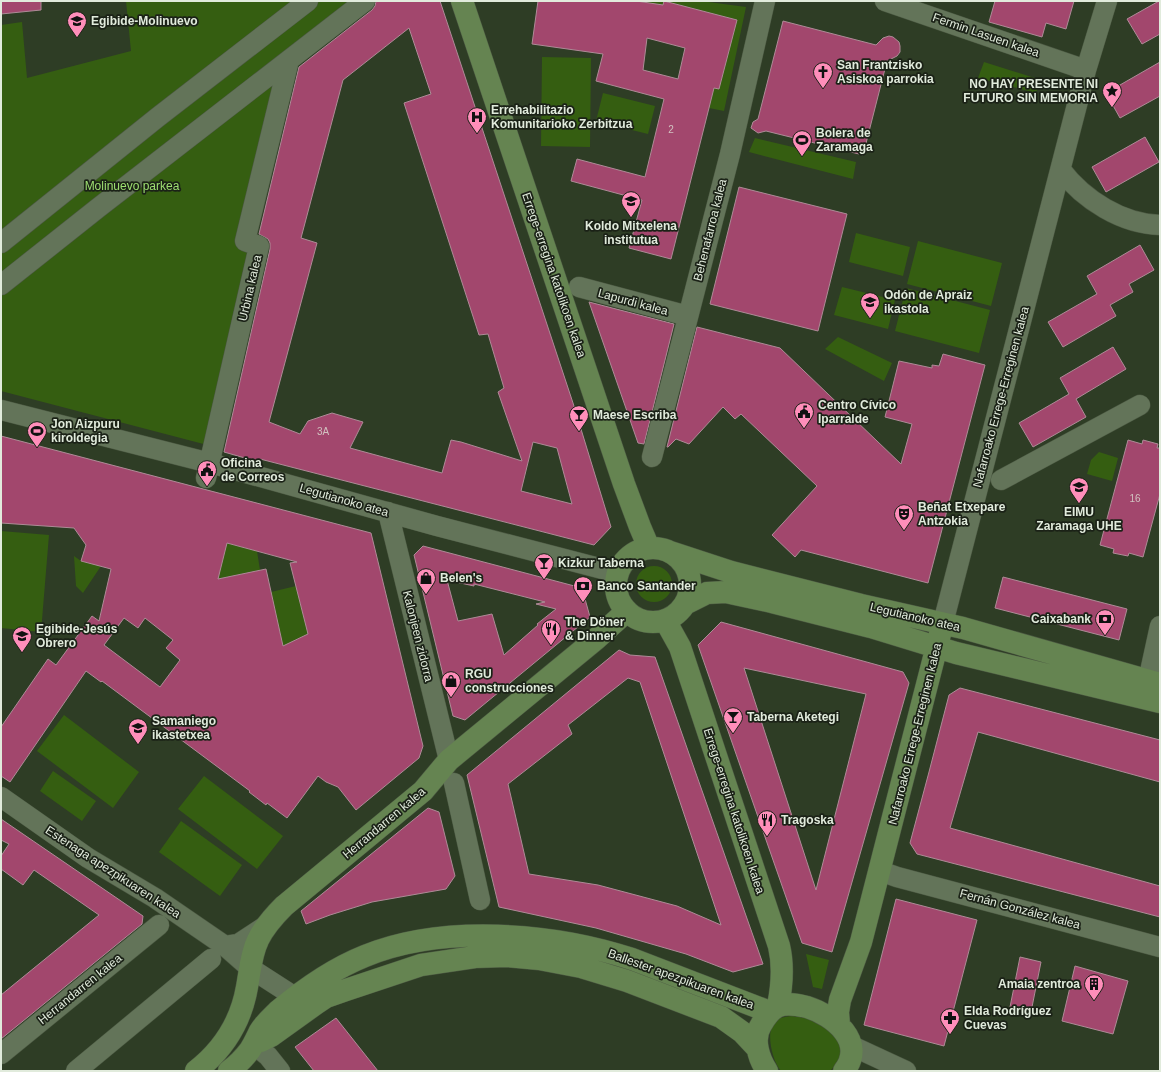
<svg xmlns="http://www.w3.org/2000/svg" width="1161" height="1072" viewBox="0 0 1161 1072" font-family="Helvetica,sans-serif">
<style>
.green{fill:#355e11}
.building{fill:#a2476d;stroke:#ae8b97;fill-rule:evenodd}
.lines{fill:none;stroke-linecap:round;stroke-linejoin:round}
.minor-casing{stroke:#4b5842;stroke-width:21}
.major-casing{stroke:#4b5842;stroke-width:23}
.minor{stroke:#637459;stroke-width:20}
.major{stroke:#658451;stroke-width:22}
.labels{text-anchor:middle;stroke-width:3.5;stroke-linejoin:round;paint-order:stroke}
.number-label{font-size:10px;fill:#d1c2c0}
.poi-label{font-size:12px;font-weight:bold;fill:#e1ebdc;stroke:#1b2217;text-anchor:start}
.street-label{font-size:12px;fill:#e1ebdc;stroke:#1b2217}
.park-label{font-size:12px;fill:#9edf71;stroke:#1b2217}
</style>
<rect width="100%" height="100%" fill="#2e3d25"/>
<path class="green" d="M 126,1 L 375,1 L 298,61 L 253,238 L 215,447 L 1,391 L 1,25 L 22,22 L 27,78 L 131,51 Z
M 636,1 L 701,1 L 746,7 L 724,111 L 709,108 L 714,88 L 719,89 L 737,20 L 664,1 L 663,5 Z
M 542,57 L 591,58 L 590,147 L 541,146 Z
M 984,62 L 1041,80 L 1036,93 L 978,78 Z
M 603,93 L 655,106 L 648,134 L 596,121 Z
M 755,138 L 856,162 L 853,179 L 749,152 Z
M 856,233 L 910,247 L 903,276 L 849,262 Z
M 918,241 L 1002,263 L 991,306 L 907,284 Z
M 842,287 L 895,300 L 888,329 L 834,315 Z
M 906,288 L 990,310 L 979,353 L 895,331 Z
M 838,337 L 892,363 L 884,381 L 825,349 Z
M 1099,452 L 1118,458 L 1112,481 L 1087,474 L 1091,460 Z
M 1,531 L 49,535 L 41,632 L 1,628 Z
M 227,543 L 257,551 L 260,570 L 218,579 Z
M 74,556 L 81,561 L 101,566 L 83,593 L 76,586 Z
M636 584a18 18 0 1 1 36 0a18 18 0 1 1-36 0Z
M 296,586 L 308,634 L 283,646 L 271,592 Z
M 64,715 L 139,772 L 113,808 L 37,751 Z
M 53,771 L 96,801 L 82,821 L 40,791 Z
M 204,776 L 283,836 L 257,869 L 178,809 Z
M 181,821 L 242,865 L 220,896 L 159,852 Z
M 806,954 L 829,960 L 822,989 L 813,987 Z
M 792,1016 C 821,1019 823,1023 841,1044 L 840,1060 L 830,1071 L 781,1071 C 773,1062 766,1035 773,1024 C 777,1017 785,1017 792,1016 Z"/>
<path class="building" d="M 1,1 L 41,1 L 41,10 L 1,14 Z
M 376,1 L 440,1 L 573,403 L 611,527 L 594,545 L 260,459 L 259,462 L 224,452 L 270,249 L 270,243 L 268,239 L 259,234 L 299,67 L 372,10 L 375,6 ZM 409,28 L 431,94 L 404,103 L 479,335 L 488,334 L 504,388 L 498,392 L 522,461 L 461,442 L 451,440 L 442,473 L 350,448 L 363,422 L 332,413 L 308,421 L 300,434 L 269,422 L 317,243 L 301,238 L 343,80 ZM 533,442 L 557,448 L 572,504 L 521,491 Z
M 538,1 L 636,1 L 663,5 L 664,1 L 737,20 L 719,89 L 714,88 L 671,259 L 629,248 L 642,200 L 571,181 L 577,159 L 645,177 L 664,99 L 596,81 L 603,54 L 532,44 ZM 647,38 L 685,48 L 678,79 L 643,70 Z
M 995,1 L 1074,1 L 1066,29 L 1046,23 L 1042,37 L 989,22 Z
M 1159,1 L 1160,1 L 1160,34 L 1142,44 L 1127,19 Z
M 783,21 L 876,45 L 883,38 L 889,36 L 893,37 L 899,42 L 900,46 L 900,52 L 897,56 L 887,61 L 863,155 L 766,131 L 758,133 L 751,128 L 753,122 L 758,119 Z
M 1160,62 L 1160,96 L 1120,118 L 1106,93 Z
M 1145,137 L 1159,162 L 1106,192 L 1092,167 Z
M 739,187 L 847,214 L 818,331 L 710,304 Z
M 1140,245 L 1154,270 L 1129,284 L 1133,292 L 1110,305 L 1116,316 L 1063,347 L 1048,322 L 1097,294 L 1087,276 Z
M 589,302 L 674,324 L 644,444 L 638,443 Z
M 697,327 L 780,348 L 901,464 L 912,424 L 885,417 L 899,361 L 932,368 L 932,365 L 939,366 L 943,354 L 985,365 L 928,583 L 801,550 L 795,557 L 772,535 L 817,486 L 741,414 L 735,419 L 723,407 L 689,444 L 676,439 L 668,447 L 667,447 Z
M 1113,347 L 1126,369 L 1076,399 L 1086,417 L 1033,447 L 1019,423 L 1069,394 L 1060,378 Z
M 1,436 L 371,533 L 423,746 L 419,758 L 356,810 L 338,787 L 326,782 L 318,776 L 287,818 L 267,803 L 266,805 L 249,792 L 250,791 L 102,681 L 101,682 L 86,671 L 10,782 L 1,776 L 1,727 L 48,659 L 56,665 L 92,616 L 99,621 L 111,569 L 81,561 L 86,545 L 74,528 L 1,523 ZM 227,543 L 297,562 L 290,563 L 308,634 L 283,646 L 266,569 L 218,579 ZM 124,618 L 138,628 L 145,618 L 173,640 L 166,648 L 180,660 L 160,687 L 104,645 Z
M 1128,440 L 1142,444 L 1143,440 L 1158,444 L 1157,448 L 1160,448 L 1160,494 L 1143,557 L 1129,553 L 1128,556 L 1113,553 L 1114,549 L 1100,545 Z
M 423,546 L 582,588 L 590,617 L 465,720 L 453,716 L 414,555 ZM 447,580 L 474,586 L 474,584 L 545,602 L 536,604 L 556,609 L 537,624 L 538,625 L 504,655 L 492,614 L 458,621 Z
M 1003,577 L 1127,609 L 1119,640 L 995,608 Z
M 721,622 L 903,672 L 909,683 L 832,952 L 802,943 L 698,645 ZM 744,668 L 866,694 L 816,890 Z
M 619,650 L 630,655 L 655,657 L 763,964 L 733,972 L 686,954 L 596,928 L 499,907 L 467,775 ZM 628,678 L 640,682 L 721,925 L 677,906 L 598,885 L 529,874 L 508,784 L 572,734 L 568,725 Z
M 960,688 L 1160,740 L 1160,782 L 978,732 L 950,828 L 1160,886 L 1160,917 L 917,854 L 910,843 L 929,772 L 949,695 Z
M 428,808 L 439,812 L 455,876 L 446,889 L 372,902 L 330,915 L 306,924 L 301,911 Z
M 1,819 L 143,916 L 142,924 L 1,1039 L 1,995 L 99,915 L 34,870 L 23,885 L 1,869 L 1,856 L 9,844 L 1,840 Z
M 896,899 L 977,920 L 944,1046 L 864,1025 Z
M 1020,957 L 1041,962 L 1031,1012 L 1010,1007 Z
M 1075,966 L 1128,981 L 1113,1034 L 1062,1021 Z
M 336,1018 L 378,1071 L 314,1071 L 295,1047 Z"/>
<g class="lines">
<defs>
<path id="minor" d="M 885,1 L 1086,70
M 1061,170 C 1084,200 1122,224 1160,225
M 1,243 L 158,117 L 308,1
M 1,285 L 98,208 L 365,1
M 579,287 L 688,316
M 1,410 L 210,463 L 437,526 L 618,573
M 652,457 L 730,154 L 765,1
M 206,478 L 259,246 L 245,241 L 289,60
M 1001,480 L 1140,405
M 388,512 L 449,760
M 943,623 L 1086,70 L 1107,1
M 1148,681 L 1160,626
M 454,783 L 480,900
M 1,797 L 88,858 L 155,898 L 225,946 L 250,968 L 295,997 L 310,1004
M 880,871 L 897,877 L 1160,947
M 225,946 L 238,944 L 267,925
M 253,1044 L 268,1056 L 280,1071
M 852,1046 L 906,1071
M 1,1054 L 159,925
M 76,1071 L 211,959"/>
<path id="major" d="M 462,1 L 624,484 L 640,527 L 649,548
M616 585a37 37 0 1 1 74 0a37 37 0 1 1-74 0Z
M 670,552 L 731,572 L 861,605 L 963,628 L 1160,684
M 685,604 L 707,593 L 726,592 L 735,594 L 772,602 L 871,627 L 956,653 L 1160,702
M 665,620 L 680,647 L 779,946 C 784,967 782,986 778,1006
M 839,1025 L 838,1012 L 840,1000 L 861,942 L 940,634
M 261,1041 L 271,1036 L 317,1003 L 326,997 L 346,990 L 421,965 L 475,957 L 507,956 L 539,959 L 581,967 L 627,981 L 721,1017 L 742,1032 L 757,1048
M 196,1071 C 224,1049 241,1022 247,987 C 250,971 251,954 258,940 C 264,927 274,916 284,906 L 423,791 L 449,760 L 596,639 L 627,611
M 229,1071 C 237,1065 244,1058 250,1050 C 254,1044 257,1037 260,1031 C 265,1023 272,1017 278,1011 C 303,990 335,968 365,956 C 443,924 553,933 632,959 L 770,1012
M 767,1071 C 759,1059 752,1039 761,1025 C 765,1018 769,1011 777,1007 C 786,1002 798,1005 807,1007 C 833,1015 867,1042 844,1071"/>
</defs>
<use href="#minor" class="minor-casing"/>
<use href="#major" class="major-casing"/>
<use href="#minor" class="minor"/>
<use href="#major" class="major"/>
</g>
<defs>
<symbol id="school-pin" viewBox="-11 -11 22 30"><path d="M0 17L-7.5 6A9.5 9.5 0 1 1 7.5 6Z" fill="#ff8eba" stroke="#1b2217"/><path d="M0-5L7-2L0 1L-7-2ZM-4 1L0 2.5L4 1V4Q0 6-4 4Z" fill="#111"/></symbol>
<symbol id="church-pin" viewBox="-11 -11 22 30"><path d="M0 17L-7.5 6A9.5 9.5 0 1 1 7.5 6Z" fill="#ff8eba" stroke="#1b2217"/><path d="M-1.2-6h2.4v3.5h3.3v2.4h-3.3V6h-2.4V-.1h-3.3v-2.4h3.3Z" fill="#111"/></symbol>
<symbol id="sight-pin" viewBox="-11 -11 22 30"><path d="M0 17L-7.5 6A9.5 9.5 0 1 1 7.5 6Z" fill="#ff8eba" stroke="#1b2217"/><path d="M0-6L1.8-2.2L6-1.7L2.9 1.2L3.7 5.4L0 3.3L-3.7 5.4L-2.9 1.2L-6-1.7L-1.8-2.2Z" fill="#111"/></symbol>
<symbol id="hospital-pin" viewBox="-11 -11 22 30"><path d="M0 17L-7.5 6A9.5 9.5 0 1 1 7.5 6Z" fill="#ff8eba" stroke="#1b2217"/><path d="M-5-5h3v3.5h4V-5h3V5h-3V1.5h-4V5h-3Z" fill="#111"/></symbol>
<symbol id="stadium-pin" viewBox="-11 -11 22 30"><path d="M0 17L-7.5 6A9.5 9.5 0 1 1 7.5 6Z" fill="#ff8eba" stroke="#1b2217"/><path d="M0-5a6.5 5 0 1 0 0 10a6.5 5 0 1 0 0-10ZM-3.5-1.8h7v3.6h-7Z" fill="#111"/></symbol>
<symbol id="civic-pin" viewBox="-11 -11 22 30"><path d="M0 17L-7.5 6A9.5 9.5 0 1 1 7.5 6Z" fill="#ff8eba" stroke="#1b2217"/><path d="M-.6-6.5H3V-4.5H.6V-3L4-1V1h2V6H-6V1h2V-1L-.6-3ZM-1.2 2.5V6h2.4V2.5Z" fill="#111"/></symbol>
<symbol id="bar-pin" viewBox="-11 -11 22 30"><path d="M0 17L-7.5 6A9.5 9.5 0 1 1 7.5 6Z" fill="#ff8eba" stroke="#1b2217"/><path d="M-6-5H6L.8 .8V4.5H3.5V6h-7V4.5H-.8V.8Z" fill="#111"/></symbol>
<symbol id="theatre-pin" viewBox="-11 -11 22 30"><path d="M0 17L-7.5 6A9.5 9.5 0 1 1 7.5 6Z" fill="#ff8eba" stroke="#1b2217"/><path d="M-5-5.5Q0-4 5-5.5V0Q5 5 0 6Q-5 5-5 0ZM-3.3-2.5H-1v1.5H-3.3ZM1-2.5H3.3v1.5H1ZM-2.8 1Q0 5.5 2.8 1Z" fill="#111"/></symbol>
<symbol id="shop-pin" viewBox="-11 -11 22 30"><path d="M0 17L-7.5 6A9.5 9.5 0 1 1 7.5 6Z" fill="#ff8eba" stroke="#1b2217"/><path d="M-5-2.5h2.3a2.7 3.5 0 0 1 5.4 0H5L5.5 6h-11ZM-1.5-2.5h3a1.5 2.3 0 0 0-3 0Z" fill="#111"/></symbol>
<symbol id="bank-pin" viewBox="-11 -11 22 30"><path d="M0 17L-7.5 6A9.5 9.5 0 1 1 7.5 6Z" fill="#ff8eba" stroke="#1b2217"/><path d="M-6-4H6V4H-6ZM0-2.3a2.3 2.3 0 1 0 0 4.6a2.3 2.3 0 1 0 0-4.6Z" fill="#111"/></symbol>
<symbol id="restaurant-pin" viewBox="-11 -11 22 30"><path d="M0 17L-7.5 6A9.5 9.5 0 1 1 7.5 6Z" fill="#ff8eba" stroke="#1b2217"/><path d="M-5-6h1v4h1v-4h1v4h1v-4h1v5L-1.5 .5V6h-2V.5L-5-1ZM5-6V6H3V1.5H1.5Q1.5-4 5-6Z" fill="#111"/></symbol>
<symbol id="building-pin" viewBox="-11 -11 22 30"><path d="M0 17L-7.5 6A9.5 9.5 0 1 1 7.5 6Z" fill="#ff8eba" stroke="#1b2217"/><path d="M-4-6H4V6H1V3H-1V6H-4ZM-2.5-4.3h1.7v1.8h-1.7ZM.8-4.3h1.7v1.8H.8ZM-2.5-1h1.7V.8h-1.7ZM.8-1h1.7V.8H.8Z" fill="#111"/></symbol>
<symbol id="pharmacy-pin" viewBox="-11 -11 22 30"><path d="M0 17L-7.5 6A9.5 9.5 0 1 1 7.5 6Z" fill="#ff8eba" stroke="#1b2217"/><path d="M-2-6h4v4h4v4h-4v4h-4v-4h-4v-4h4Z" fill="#111"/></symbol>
</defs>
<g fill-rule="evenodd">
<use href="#school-pin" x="66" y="10" width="22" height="30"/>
<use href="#church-pin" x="812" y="61" width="22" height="30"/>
<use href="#sight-pin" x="1101" y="80" width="22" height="30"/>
<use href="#hospital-pin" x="466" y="106" width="22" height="30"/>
<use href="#stadium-pin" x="791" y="129" width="22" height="30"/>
<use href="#school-pin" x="620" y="190" width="22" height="30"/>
<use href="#school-pin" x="859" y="291" width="22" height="30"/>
<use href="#civic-pin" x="793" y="401" width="22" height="30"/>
<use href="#bar-pin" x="568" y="404" width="22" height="30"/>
<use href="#stadium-pin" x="26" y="420" width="22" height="30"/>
<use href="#civic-pin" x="196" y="459" width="22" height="30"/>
<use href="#school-pin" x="1068" y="476" width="22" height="30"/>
<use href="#theatre-pin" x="893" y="503" width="22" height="30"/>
<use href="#bar-pin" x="533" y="552" width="22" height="30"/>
<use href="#shop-pin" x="415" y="567" width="22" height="30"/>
<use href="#bank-pin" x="572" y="575" width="22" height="30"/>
<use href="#bank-pin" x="1094" y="608" width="22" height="30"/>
<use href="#restaurant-pin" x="540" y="618" width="22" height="30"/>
<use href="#school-pin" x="11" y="625" width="22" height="30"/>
<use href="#shop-pin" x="440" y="670" width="22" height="30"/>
<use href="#bar-pin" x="722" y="706" width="22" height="30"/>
<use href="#school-pin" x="127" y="717" width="22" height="30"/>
<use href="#restaurant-pin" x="756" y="809" width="22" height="30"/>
<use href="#building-pin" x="1083" y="973" width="22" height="30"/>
<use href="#pharmacy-pin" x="939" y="1007" width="22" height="30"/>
</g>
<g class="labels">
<g class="number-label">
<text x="671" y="133">2</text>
<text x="323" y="435">3A</text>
<text x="1135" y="502">16</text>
</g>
<g class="poi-label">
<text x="91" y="25">Egibide-Molinuevo</text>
<text x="837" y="69">San Frantzisko<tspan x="837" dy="14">Asiskoa parrokia</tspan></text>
<text x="1098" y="88" text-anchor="end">NO HAY PRESENTE NI<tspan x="1098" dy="14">FUTURO SIN MEMORIA</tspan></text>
<text x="491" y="114">Errehabilitazio<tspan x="491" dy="14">Komunitarioko Zerbitzua</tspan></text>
<text x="816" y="137">Bolera de<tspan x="816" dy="14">Zaramaga</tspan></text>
<text x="631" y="230" text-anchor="middle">Koldo Mitxelena<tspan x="631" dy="14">institutua</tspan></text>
<text x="884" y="299">Odón de Apraiz<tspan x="884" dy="14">ikastola</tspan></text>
<text x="818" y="409">Centro Cívico<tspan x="818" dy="14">Iparralde</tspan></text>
<text x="593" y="419">Maese Escriba</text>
<text x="51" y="428">Jon Aizpuru<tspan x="51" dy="14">kiroldegia</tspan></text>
<text x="221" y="467">Oficina<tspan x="221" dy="14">de Correos</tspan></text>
<text x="918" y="511">Beñat Etxepare<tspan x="918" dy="14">Antzokia</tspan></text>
<text x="1079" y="516" text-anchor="middle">EIMU<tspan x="1079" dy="14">Zaramaga UHE</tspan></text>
<text x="558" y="567">Kizkur Taberna</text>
<text x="440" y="582">Belen's</text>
<text x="597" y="590">Banco Santander</text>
<text x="1091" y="623" text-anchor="end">Caixabank</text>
<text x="565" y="626">The Döner<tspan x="565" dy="14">&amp; Dinner</tspan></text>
<text x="36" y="633">Egibide-Jesús<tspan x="36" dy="14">Obrero</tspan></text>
<text x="465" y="678">RGU<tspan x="465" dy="14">construcciones</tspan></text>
<text x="747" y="721">Taberna Aketegi</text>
<text x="152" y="725">Samaniego<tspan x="152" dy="14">ikastetxea</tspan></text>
<text x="781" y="824">Tragoska</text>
<text x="1080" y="988" text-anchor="end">Amaia zentroa</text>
<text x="964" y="1015">Elda Rodríguez<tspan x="964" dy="14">Cuevas</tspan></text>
</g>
<g class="street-label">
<text transform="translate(986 35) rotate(19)" y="4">Fermin Lasuen kalea</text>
<text transform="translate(710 230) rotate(-76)" y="4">Behenafarroa kalea</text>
<text transform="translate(554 275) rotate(71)" y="4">Errege-erregina katolikoen kalea</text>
<text transform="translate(250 288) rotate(-77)" y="4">Urbina kalea</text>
<text transform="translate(633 302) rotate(15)" y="4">Lapurdi kalea</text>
<text transform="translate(1001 397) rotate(-75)" y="4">Nafarroako Errege-Erreginen kalea</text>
<text transform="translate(344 500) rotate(16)" y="4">Legutianoko atea</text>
<text transform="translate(915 617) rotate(13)" y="4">Legutianoko atea</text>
<text transform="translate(418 636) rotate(76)" y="4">Kalonjeen zidorra</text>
<text transform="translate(915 734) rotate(-76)" y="4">Nafarroako Errege-Erreginen kalea</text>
<text transform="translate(734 811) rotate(72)" y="4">Errege-erregina katolikoen kalea</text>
<text transform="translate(384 823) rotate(-40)" y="4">Herrandarren kalea</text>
<text transform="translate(113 872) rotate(33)" y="4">Estenaga apezpikuaren kalea</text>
<text transform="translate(1020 909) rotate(15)" y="4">Fernán González kalea</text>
<text transform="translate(681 979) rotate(20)" y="4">Ballester apezpikuaren kalea</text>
<text transform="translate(80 989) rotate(-39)" y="4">Herrandarren kalea</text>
</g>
<g class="park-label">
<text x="132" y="190">Molinuevo parkea</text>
</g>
</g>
<rect width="1161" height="1072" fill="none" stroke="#e1ebdc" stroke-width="4"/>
</svg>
